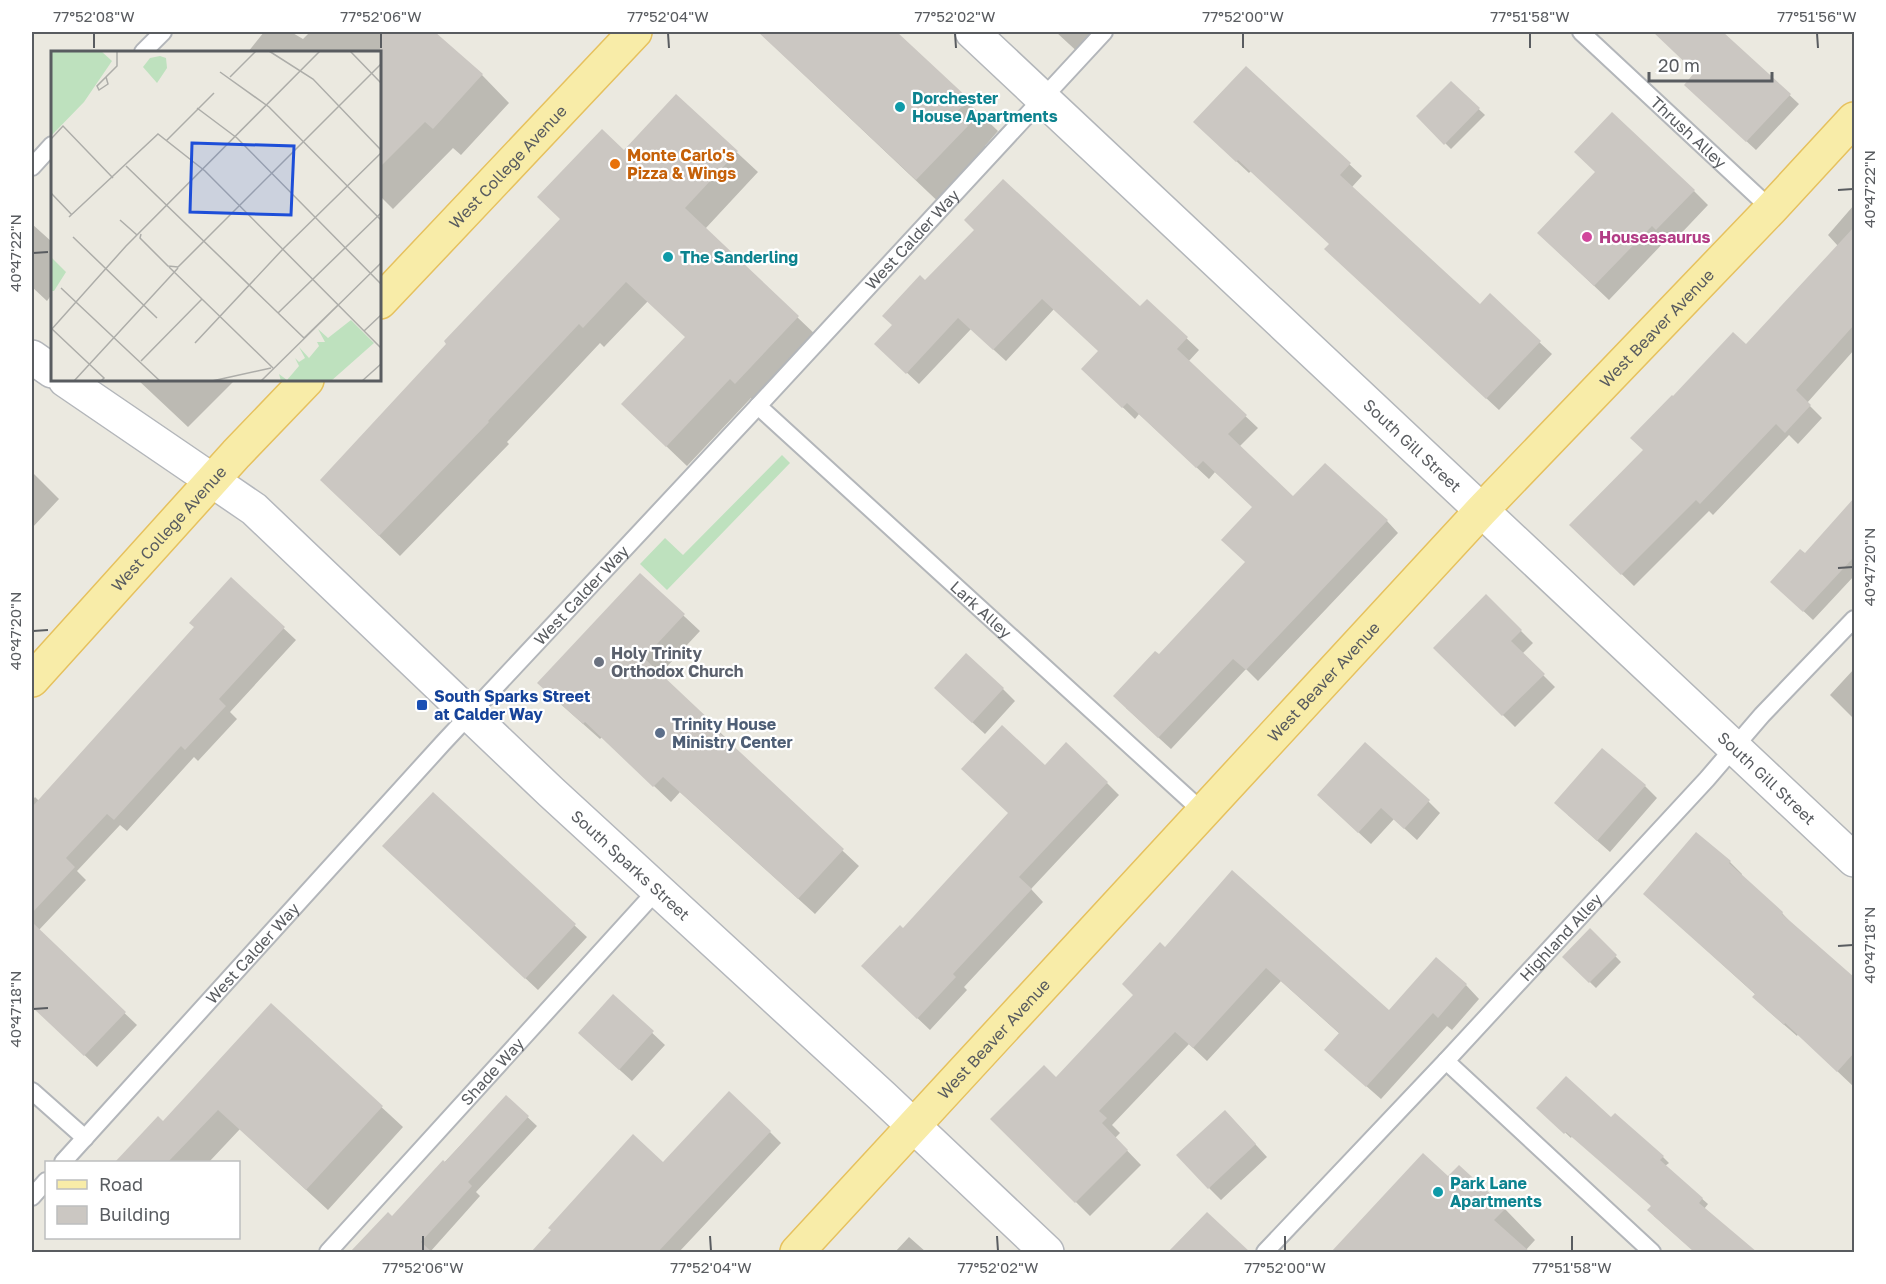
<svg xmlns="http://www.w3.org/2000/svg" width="1886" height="1284" viewBox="0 0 1886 1284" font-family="'Golos Text',sans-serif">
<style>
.green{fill:#bee1be}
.shadow{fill:#0003}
.building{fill:#cbc7c2}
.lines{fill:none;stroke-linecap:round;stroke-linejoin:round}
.lane-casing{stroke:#b3b6ba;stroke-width:20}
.street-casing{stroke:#b3b6ba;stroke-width:36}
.secondary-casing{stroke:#b4b7bc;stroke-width:36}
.primary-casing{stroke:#e6c15e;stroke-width:36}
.lane{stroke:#fff;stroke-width:16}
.street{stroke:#fff;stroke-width:33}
.secondary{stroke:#fff;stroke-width:33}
.primary{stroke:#f8eca8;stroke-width:33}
.ticks{fill:none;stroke:#595c60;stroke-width:2}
.culture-dot{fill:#0f9aa8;stroke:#fff;stroke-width:2}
.food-dot{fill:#e8710a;stroke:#fff;stroke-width:2}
.hotel-dot{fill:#d1479c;stroke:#fff;stroke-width:2}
.worship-dot{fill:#6b7280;stroke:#fff;stroke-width:2}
.transit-dot{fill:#1a4fb4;stroke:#fff;stroke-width:2}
.service-dot{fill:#5c6f8a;stroke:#fff;stroke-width:2}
.labels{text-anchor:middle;stroke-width:4.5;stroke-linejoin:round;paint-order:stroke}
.culture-label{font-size:16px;font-weight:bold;fill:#0d838f;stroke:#fff;text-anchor:start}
.street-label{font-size:16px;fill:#595c60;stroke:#fff}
.food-label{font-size:16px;font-weight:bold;fill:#c56008;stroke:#fff;text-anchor:start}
.hotel-label{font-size:16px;font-weight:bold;fill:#b23c85;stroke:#fff;text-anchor:start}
.worship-label{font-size:16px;font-weight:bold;fill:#5b616d;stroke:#fff;text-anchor:start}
.transit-label{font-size:16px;font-weight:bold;fill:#164399;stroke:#fff;text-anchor:start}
.service-label{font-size:16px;font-weight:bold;fill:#4e5e75;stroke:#fff;text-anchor:start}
.inset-road{fill:none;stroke:#adada9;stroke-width:1.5}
.view{fill:#1d4ed8;fill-opacity:0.15;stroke:#1d4ed8;stroke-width:3}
.inset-edge{fill:none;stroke:#595c60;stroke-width:3}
.neatline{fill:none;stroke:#595c60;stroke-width:2}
.ticks-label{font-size:15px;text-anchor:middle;fill:#595c60}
</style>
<rect width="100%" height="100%" fill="#ebe9e0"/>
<path class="green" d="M 782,455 L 790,463 L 667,590 L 640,564 L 665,538 L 683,555 Z"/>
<path class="shadow" d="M 264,32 L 291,32 L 303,39 L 310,32 L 433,32 L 482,75 L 509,103 L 461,155 L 453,148 L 393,209 L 380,196 L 380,52 L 248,52 Z
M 759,32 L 894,32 L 998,131 L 985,146 L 997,158 L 947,210 Z
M 1056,32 L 1104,32 L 1082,56 Z
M 1654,32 L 1722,32 L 1799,104 L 1756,150 L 1695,94 L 1697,72 Z
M 1246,68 L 1362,176 L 1352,187 L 1480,306 L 1490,296 L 1552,354 L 1499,410 L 1338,261 L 1330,244 L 1251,171 L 1249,173 L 1207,134 Z
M 1451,83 L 1485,115 L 1451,149 L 1418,116 Z
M 676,96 L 758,172 L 705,229 L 819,338 L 756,403 L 751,398 L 687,466 L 643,424 L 686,337 L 648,301 L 604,347 L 600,343 L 507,442 L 509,444 L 400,556 L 342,500 L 624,152 Z
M 1694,191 L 1708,205 L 1672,243 L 1667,239 L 1609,300 L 1554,248 Z
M 1854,205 L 1854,350 L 1807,403 L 1822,418 L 1798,444 L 1789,435 L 1713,515 L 1709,511 L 1634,586 L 1571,525 L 1645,450 L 1673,398 L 1746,346 L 1838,246 L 1828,235 Z
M 32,224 L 52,242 L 52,294 L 47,301 L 32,287 Z
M 925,282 L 1140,308 L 1147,301 L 1199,350 L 1188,362 L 1258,428 L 1239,447 L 1294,498 L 1387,521 L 1398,533 L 1258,681 L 1246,669 L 1171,749 L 1126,708 L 1159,656 L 1247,562 L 1253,507 L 1215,472 L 1209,479 L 1139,414 L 1135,419 L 1083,369 L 1100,351 L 1054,309 L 1006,361 L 971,329 L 919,384 L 888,355 L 893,326 Z
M 138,380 L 235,380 L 188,427 Z
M 32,472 L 59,499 L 32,528 Z
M 1854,500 L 1854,576 L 1813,620 L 1781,590 L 1805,555 Z
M 640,575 L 700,631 L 660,674 L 728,740 L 726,742 L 859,866 L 815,914 L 680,792 L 671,802 L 602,737 L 600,739 L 555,699 Z
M 231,579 L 296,640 L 230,712 L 237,719 L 198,761 L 194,757 L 127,831 L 120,825 L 77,871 L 86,880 L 38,931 L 137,1025 L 97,1067 L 32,1005 L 32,801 L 35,797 L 39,801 L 195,627 Z
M 1486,596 L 1533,643 L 1522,654 L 1555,687 L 1515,727 L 1435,648 Z
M 1854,669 L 1854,719 L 1830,695 Z
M 1003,689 L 1015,701 L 985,734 L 948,700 Z
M 1107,783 L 1119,795 L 1031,889 L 1043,902 L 964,987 L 967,990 L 930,1030 L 875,978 L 903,930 L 1010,813 Z
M 1645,786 L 1657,798 L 1610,852 L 1568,815 Z
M 433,794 L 587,937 L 538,990 L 396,858 Z
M 1428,801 L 1440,813 L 1417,840 L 1394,819 L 1371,844 L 1331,807 Z
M 1697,834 L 1730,862 L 1742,874 L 1741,876 L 1782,913 L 1794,926 L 1854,979 L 1854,1087 L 1798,1034 L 1797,1036 L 1766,1009 L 1756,995 L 1657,905 Z
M 1233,873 L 1389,1012 L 1466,985 L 1479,999 L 1452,1030 L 1447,1026 L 1381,1099 L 1340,1063 L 1340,1034 L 1281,981 L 1207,1061 L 1189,1044 L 1112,1125 L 1120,1133 L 1115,1138 L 1141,1165 L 1090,1216 L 992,1119 L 1056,1079 L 1135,995 L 1165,949 Z
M 1590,930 L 1621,962 L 1596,988 L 1564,957 Z
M 613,996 L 665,1045 L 632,1081 L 592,1045 Z
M 271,1005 L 403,1127 L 328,1210 L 240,1129 L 209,1162 L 125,1162 L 121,1158 L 163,1123 Z
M 506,1097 L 537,1126 L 476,1192 L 480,1196 L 430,1252 L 353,1252 L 392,1218 Z
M 1539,1108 L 1611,1119 L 1663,1157 L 1669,1163 L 1665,1166 L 1708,1204 L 1704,1209 L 1754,1252 L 1695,1252 L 1654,1216 L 1653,1206 L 1572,1136 L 1571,1138 Z
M 1237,1124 L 1267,1157 L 1221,1200 L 1209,1188 Z
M 770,1132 L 781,1143 L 679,1252 L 533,1252 L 553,1230 L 663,1164 Z
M 1423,1155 L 1448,1178 L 1505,1209 L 1535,1240 L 1525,1251 L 1526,1252 L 1333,1252 Z
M 1207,1214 L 1240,1246 L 1233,1252 L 1170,1252 Z
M 909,1237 L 926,1252 L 895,1252 Z"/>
<path class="building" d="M 380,32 L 435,32 L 483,74 L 433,129 L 425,122 L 380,167 Z
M 758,32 L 897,32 L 969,99 L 955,114 L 968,126 L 916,180 Z
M 1653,32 L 1723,32 L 1791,94 L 1746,142 L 1684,85 L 1695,72 Z
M 1246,66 L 1351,163 L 1340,175 L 1480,304 L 1490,293 L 1541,341 L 1486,399 L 1324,249 L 1329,244 L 1238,160 L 1236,162 L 1193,122 Z
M 1451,81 L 1480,108 L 1444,145 L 1416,116 Z
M 676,94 L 738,151 L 685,208 L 799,316 L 735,384 L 730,379 L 666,447 L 621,404 L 685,337 L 626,282 L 583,328 L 579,324 L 488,421 L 489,422 L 379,536 L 320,480 L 446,344 L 444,341 L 560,219 L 537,197 L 602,129 L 624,150 Z
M 1612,112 L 1695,190 L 1656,230 L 1652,226 L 1594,286 L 1537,233 L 1595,172 L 1574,152 Z
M 1003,179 L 1140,306 L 1147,299 L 1188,337 L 1177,349 L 1247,415 L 1228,434 L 1293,496 L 1325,463 L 1388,520 L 1246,670 L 1233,659 L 1158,738 L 1113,696 L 1155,651 L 1159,654 L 1245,562 L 1221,540 L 1252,507 L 1203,461 L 1196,468 L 1127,403 L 1122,408 L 1081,369 L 1098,351 L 1042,299 L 993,350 L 958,318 L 906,374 L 874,344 L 892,325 L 882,316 L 920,275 L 925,280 L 974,230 L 964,220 Z
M 1854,227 L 1854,325 L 1796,390 L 1811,405 L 1785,433 L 1776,424 L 1700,504 L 1696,500 L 1621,575 L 1569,525 L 1643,450 L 1630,438 L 1672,395 L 1673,396 L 1733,332 L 1746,344 Z
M 1854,498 L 1854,557 L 1803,612 L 1770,582 L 1800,549 L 1805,553 Z
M 640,573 L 685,614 L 644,658 L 713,723 L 711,725 L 844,849 L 798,899 L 663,777 L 653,787 L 585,722 L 583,724 L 537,683 Z
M 231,577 L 285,627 L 219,699 L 226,706 L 185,750 L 181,746 L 114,820 L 107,814 L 66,858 L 75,867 L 32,913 L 32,807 L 194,627 L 189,623 Z
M 1486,594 L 1522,630 L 1511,641 L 1545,674 L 1502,716 L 1433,648 Z
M 966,653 L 1004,688 L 972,723 L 934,688 Z
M 1002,725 L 1045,765 L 1066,742 L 1108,782 L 1019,877 L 1032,889 L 953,974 L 956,977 L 917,1019 L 861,966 L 900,925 L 903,928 L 1008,813 L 961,769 Z
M 1365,742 L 1430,800 L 1404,829 L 1381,808 L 1358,833 L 1317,795 Z
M 1602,748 L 1646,785 L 1597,841 L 1554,803 Z
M 433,792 L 576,924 L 525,979 L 382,846 Z
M 1696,832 L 1731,861 L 1729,863 L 1783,912 L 1782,914 L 1854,977 L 1854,1053 L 1837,1072 L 1785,1023 L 1784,1025 L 1752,997 L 1755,994 L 1643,894 Z
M 1232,870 L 1389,1010 L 1436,957 L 1467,984 L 1438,1018 L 1433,1013 L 1366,1087 L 1324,1050 L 1339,1033 L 1266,968 L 1193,1048 L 1175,1032 L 1099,1111 L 1107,1118 L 1102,1123 L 1128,1150 L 1075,1203 L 990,1119 L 1044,1065 L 1056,1077 L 1133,995 L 1122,984 L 1160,942 L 1165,947 Z
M 32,922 L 126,1012 L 84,1056 L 32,1007 Z
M 1590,928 L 1617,955 L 1589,983 L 1562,957 Z
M 613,994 L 654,1031 L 619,1070 L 578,1033 Z
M 271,1003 L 383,1106 L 306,1190 L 218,1110 L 168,1162 L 115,1162 L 158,1116 L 163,1121 Z
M 1566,1076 L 1611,1117 L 1615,1113 L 1664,1156 L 1660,1160 L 1703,1198 L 1699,1203 L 1757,1252 L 1694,1252 L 1647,1210 L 1651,1206 L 1566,1132 L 1564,1134 L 1536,1108 Z
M 729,1091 L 771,1131 L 658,1252 L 531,1252 L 551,1230 L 548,1228 L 633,1134 L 663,1162 Z
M 506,1095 L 529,1116 L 468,1182 L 472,1186 L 421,1242 L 432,1252 L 350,1252 L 388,1212 L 392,1216 L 443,1160 L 445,1162 Z
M 1225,1110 L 1256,1144 L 1208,1189 L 1176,1155 Z
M 1423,1153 L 1448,1176 L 1459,1165 L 1506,1208 L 1494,1220 L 1530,1252 L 1331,1252 Z
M 1207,1212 L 1250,1252 L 1168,1252 Z"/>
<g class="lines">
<defs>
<g id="lane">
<path id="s1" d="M 1581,32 L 1771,209"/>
<path d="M 143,52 L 163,32"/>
<path d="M 32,167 L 52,145"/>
<path id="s2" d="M 758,406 L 1203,812"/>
<path d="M 1446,1061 L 1652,1252"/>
<path d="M 32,1091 L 85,1138"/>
<path id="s3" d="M 63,1162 L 443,743 L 758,406 L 1104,32"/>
<path d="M 32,1197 L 46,1181"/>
<path id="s4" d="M 328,1252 L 658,889"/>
<path id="s5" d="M 1265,1252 L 1446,1061 L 1707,779 L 1762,715 L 1854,619"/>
</g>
<g id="street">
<path id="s6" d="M 972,32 L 1854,860"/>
<path d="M 32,357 L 52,371"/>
<path d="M 65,380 L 213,481"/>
</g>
<g id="secondary">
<path id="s7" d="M 213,481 L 254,509 L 551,792 L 883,1097 L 1047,1252"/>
</g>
<g id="primary">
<path id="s8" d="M 380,302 L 635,32"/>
<path id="s9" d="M 32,680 L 236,454 L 307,380"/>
<path id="s10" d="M 797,1252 L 1481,511 L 1771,209 L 1854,119"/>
</g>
</defs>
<use href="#lane" class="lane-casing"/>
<use href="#street" class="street-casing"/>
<use href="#secondary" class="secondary-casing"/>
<use href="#primary" class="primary-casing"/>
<use href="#lane" class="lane"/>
<use href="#street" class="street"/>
<use href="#secondary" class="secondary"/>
<use href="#primary" class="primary"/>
</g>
<path class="ticks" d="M 94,33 L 94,48M 381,33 L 381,48M 668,33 L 669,48M 955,33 L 956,48M 1243,33 L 1243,48M 1530,33 L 1530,48M 1817,33 L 1818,48M 1838,190 L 1853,189M 33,253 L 48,252M 1838,568 L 1853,567M 33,631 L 48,630M 1838,946 L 1853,945M 33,1009 L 48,1008M 423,1236 L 423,1251M 710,1236 L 711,1251M 997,1236 L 998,1251M 1285,1236 L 1285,1251M 1572,1236 L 1572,1251"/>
<g class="culture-dot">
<circle cx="900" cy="107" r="6"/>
<circle cx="668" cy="257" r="6"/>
<circle cx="1438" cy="1192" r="6"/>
</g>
<circle class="food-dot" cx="615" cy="164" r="6"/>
<circle class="hotel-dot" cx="1587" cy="237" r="6"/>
<circle class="worship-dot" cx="599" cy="662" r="6"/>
<rect class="transit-dot" x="416" y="699" width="12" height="12" rx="3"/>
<circle class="service-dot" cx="660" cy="733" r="6"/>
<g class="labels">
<g class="culture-label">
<text x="912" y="104">Dorchester<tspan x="912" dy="18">House Apartments</tspan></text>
<text x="680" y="263">The Sanderling</text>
<text x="1450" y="1189">Park Lane<tspan x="1450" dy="18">Apartments</tspan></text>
</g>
<g class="street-label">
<text dy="6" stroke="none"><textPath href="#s1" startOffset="147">Thrush Alley</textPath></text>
<text dy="6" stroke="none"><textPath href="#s8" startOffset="186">West College Avenue</textPath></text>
<text dy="6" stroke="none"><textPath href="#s3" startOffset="1254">West Calder Way</textPath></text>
<text dy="6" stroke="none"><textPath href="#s10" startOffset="1262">West Beaver Avenue</textPath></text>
<text dy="6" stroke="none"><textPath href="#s6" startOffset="604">South Gill Street</textPath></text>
<text dy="6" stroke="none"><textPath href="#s9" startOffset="204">West College Avenue</textPath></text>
<text dy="6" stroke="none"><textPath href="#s3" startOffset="768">West Calder Way</textPath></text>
<text dy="6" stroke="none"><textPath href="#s2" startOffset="302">Lark Alley</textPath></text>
<text dy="6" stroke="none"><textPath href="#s10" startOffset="776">West Beaver Avenue</textPath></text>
<text dy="6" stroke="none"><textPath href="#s6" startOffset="1090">South Gill Street</textPath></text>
<text dy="6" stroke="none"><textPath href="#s7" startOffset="568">South Sparks Street</textPath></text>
<text dy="6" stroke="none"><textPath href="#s5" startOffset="432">Highland Alley</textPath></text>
<text dy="6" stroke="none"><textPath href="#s3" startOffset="282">West Calder Way</textPath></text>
<text dy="6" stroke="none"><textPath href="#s10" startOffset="290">West Beaver Avenue</textPath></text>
<text dy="6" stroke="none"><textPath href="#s4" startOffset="244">Shade Way</textPath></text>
</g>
<g class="food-label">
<text x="627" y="161">Monte Carlo's<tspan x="627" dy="18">Pizza &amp; Wings</tspan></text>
</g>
<g class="hotel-label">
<text x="1599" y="243">Houseasaurus</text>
</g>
<g class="worship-label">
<text x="611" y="659">Holy Trinity<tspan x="611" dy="18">Orthodox Church</tspan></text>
</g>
<g class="transit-label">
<text x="434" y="702">South Sparks Street<tspan x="434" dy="18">at Calder Way</tspan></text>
</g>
<g class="service-label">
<text x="672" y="730">Trinity House<tspan x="672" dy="18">Ministry Center</tspan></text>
</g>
</g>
<g transform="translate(51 51)">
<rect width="330" height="330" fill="#ebe9e0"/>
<path d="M 0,0 L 50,0 L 61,10 L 33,51 L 0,85 ZM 109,5 L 115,7 L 116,17 L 106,32 L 92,16 L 99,7 ZM 0,206 L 15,221 L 3,240 L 0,240 ZM 300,269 L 323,292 L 280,330 L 230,330 L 228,323 L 236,329 L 248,315 L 244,307 L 248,311 L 254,307 L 248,296 L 258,307 L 268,295 L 266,291 L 274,291 L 267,278 L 277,287 Z" fill="#bee1be"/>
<path class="inset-road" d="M 218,0 L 262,28 L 330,99M 299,0 L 330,32M 169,21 L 218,56 L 330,169M 55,26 L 57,33 L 48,39 L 46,35 L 66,15 L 66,0M 179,26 L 205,0M 146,57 L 186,87 L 330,233M 0,88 L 12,75 L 62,127M 115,90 L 163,42M 75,115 L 253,287M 0,142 L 21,164M 18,166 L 107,83 L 154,120 L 330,297M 69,169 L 86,184M 90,183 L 89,187 L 117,215 L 127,216 L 330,13M 22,186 L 106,267M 118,216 L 222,317M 10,237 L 109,330M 227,262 L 330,162M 1,278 L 53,327 L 50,330M 0,279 L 75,195 L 269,0M 313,280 L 330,264M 253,287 L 287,254M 144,292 L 232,198 L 330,102M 90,310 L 151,248M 23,330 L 127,217M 161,330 L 220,317M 210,330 L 330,212M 311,330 L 330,313"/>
<path class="view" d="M 141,92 L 243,95 L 240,164 L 139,161 Z"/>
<rect width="330" height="330" class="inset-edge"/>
</g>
<rect width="1886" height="1284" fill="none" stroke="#ffffff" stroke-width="66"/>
<rect x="45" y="1161" width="195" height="78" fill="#ffffff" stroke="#bdbebf" stroke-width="1.5"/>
<rect x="57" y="1180" width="30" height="9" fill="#f8eca8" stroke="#bdbebf" stroke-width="1.5"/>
<text x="99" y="1191" font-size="18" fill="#595c60">Road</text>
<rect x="57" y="1206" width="30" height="18" fill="#cbc7c2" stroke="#bdbebf" stroke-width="1.5"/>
<text x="99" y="1221" font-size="18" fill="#595c60">Building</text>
<path d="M1649 72v9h123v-9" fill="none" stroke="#595c60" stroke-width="3"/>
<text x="1658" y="72" font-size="18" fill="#595c60" stroke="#ffffff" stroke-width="4.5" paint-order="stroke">20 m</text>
<rect x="33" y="33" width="1820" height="1218" class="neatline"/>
<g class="ticks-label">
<text x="94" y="22">77°52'08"W</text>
<text x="381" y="22">77°52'06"W</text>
<text x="668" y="22">77°52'04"W</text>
<text x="955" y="22">77°52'02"W</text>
<text x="1243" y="22">77°52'00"W</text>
<text x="1530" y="22">77°51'58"W</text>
<text x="1817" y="22">77°51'56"W</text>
<text transform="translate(1870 189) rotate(-90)" y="5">40°47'22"N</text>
<text transform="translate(16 253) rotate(-90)" y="5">40°47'22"N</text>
<text transform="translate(1870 567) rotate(-90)" y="5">40°47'20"N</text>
<text transform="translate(16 631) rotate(-90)" y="5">40°47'20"N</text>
<text transform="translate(1870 945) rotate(-90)" y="5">40°47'18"N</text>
<text transform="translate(16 1009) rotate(-90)" y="5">40°47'18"N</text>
<text x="423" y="1273">77°52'06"W</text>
<text x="711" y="1273">77°52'04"W</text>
<text x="998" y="1273">77°52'02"W</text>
<text x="1285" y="1273">77°52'00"W</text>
<text x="1572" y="1273">77°51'58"W</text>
</g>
</svg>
